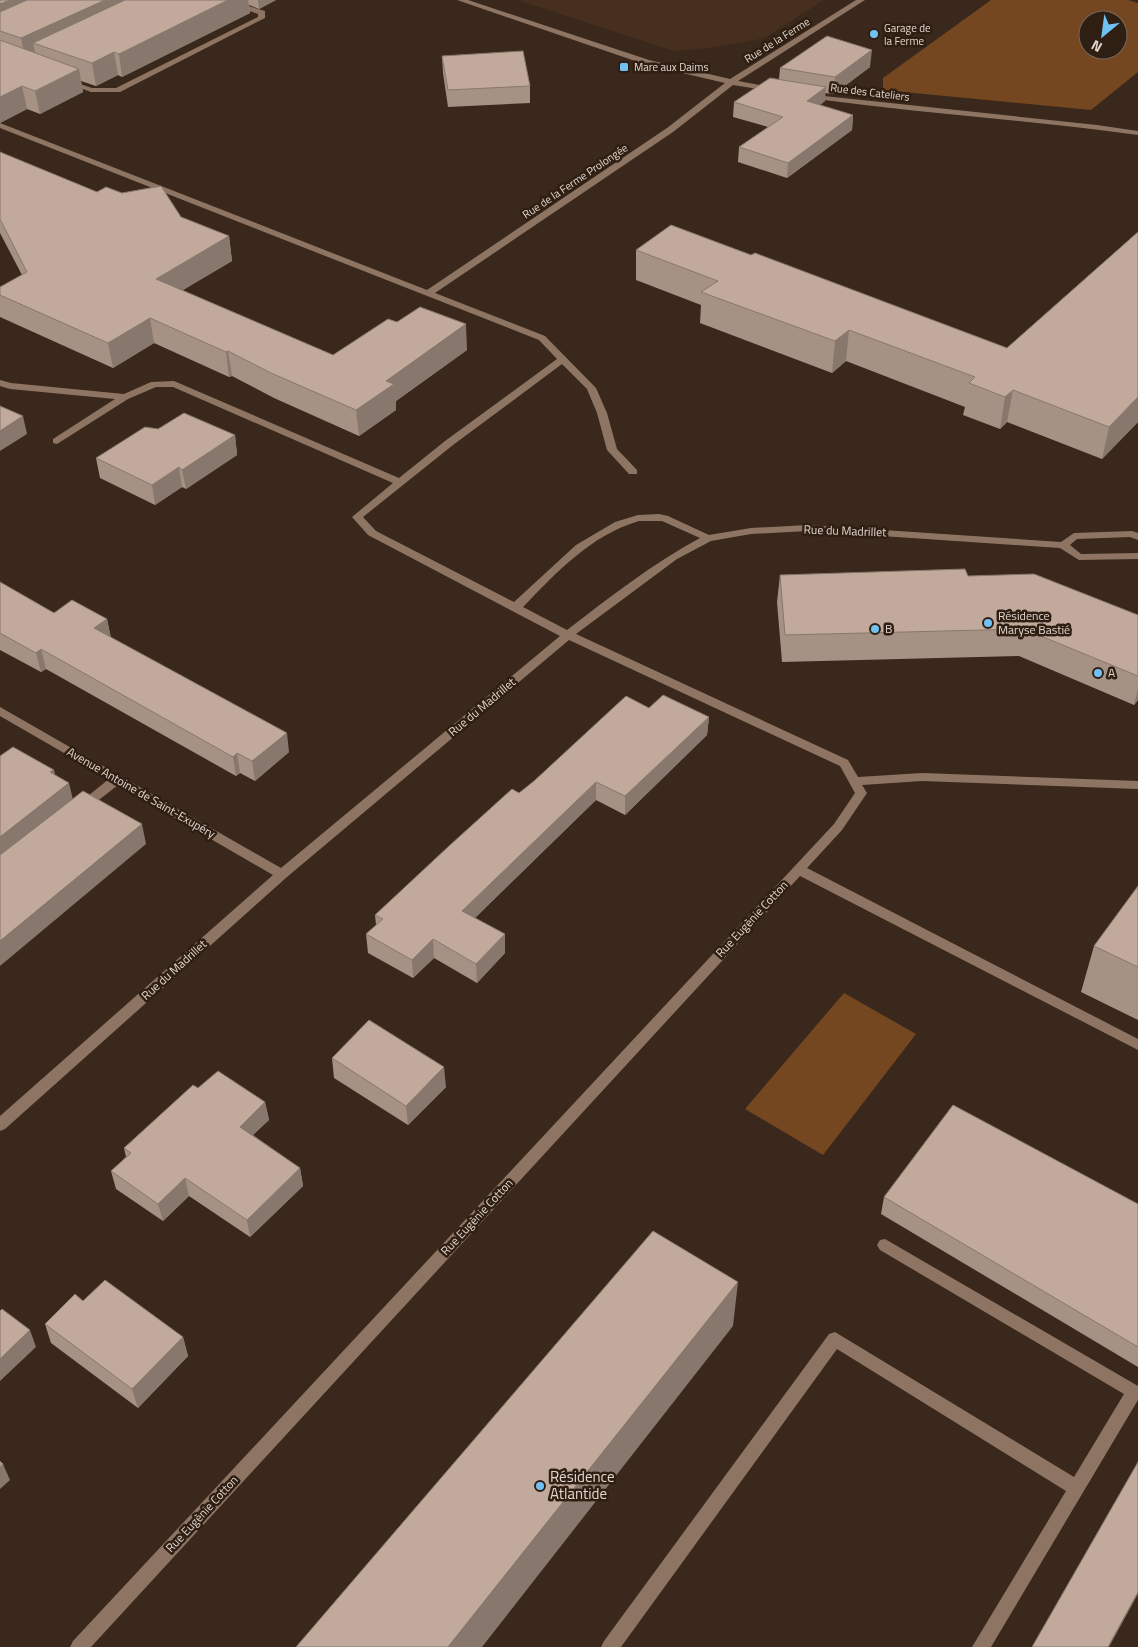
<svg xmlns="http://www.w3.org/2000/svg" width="1138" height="1647" viewBox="0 0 1138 1647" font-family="'Titillium Web',sans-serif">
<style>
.built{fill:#462f1e}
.green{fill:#754721;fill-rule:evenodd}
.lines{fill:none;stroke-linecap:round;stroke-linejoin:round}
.minor{fill:#8e7563;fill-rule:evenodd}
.wall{fill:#a69285}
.shaded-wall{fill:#87776c}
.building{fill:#c1aa9b;stroke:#87776c}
.poi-dot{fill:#70c2f4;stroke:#2f1e12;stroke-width:2}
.labels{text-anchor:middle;stroke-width:5;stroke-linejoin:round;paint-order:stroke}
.far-poi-label{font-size:11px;fill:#e1d6ce;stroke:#2f1e12;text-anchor:start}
.far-street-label{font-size:11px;fill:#e1d6ce;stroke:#2f1e12}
.street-label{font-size:12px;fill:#e1d6ce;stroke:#2f1e12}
.poi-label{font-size:12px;fill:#e1d6ce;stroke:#2f1e12;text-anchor:start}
.near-poi-label{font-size:15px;fill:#e1d6ce;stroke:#2f1e12;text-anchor:start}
</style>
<rect width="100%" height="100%" fill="#39281b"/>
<path class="built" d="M 517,0 L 824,0 L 765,38 L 710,48 L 674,51 Z"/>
<path class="green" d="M 991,0 L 1128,0 L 1138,3 L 1138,72 L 1091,110 L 883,90 L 883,78 ZM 1088,20 L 1118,20 L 1118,50 L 1088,50 Z
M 844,993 L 916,1034 L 823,1155 L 745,1109 Z"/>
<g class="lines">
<path class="minor" d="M 218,0 L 229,0 L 265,11 L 265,18 L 120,92 L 91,92 L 64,82 L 68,80 L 92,88 L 116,88 L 258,17 L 258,14 Z
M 457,0 L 468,0 L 649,60 L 730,79 L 856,0 L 865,0 L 738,81 L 776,88 L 776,92 L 733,85 L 673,132 L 435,293 L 545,336 L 596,388 L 607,413 L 617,449 L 637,470 L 637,474 L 629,474 L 607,450 L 597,413 L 587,389 L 562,364 L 453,445 L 363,517 L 376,531 L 514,602 L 576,545 L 615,522 L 638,515 L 659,514 L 668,516 L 709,535 L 751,528 L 808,525 L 1061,542 L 1074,533 L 1132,531 L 1138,533 L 1138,540 L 1130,537 L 1077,539 L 1070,545 L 1081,554 L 1138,553 L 1138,559 L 1079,560 L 1060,548 L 808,531 L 751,534 L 711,541 L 677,559 L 576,634 L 848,760 L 858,777 L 922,773 L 1138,781 L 1138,789 L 922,781 L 862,785 L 867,793 L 865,796 L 842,830 L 807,868 L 1138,1039 L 1138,1050 L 800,876 L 91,1647 L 70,1647 L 73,1641 L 834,824 L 855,793 L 840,766 L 569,640 L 287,877 L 5,1129 L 0,1131 L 0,1116 L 273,875 L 118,785 L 86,810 L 78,810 L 76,807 L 78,804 L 109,779 L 0,716 L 0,707 L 281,868 L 560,636 L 368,535 L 352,517 L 393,483 L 173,387 L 156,387 L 128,399 L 57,444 L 53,443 L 53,439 L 115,399 L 10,389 L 0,386 L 0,380 L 11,383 L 124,394 L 151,382 L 174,381 L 399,478 L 445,441 L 557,359 L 539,340 L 0,128 L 0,123 L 427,290 L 667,128 L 725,83 L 644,64 ZM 639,521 L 662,521 L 700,538 C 652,564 610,597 567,630 L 523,607 C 557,572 591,535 639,521 Z
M 805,94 L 1097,125 L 1138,131 L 1138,135 C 1028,120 918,113 808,98 L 804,96 Z
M 885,1239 L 1138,1386 L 1138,1400 L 991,1647 L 972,1647 L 1066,1491 L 837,1349 L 621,1647 L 601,1647 L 604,1641 L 829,1334 L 835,1332 L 1074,1477 L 1124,1394 L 880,1250 L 877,1245 L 880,1240 Z"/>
</g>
<path class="wall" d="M 0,0 L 276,0 L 259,9 L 249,5 L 250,13 L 122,77 L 118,75 L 96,86 L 81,81 L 83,92 L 40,114 L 27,109 L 0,123 Z
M 442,56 L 530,86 L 530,103 L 448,107 L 443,73 Z
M 870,67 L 834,94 L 825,93 L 825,101 L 820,105 L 853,115 L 852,130 L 787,178 L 738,162 L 739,147 L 768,127 L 733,117 L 734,102 L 779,79 L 780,68 Z
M 0,152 L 97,192 L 181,217 L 229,236 L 232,261 L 182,290 L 333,355 L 467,350 L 396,401 L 396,410 L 359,436 L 274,398 L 232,376 L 229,377 L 154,343 L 113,368 L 0,317 L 0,287 L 22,275 L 0,233 Z
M 1138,232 L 1138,422 L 1102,459 L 1007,422 L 1000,429 L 963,415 L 965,407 L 846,361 L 832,373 L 700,323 L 701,305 L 636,280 L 636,250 L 751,255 L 1007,348 Z
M 158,429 L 235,435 L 237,455 L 186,489 L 182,487 L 155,505 L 100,478 L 96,458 Z
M 780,575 L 968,576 L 1138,615 L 1138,700 L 1134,705 L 1019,656 L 782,662 L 777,602 Z
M 0,582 L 54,613 L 107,619 L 111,638 L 289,752 L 255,781 L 240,773 L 236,776 L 46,669 L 41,672 L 0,650 Z
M 709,717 L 707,735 L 625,815 L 596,800 L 475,918 L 505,934 L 505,953 L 477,983 L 434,958 L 413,978 L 368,953 L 366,934 L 376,925 L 375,915 L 519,793 Z
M 1138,886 L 1138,1020 L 1081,992 L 1094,946 Z
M 332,1058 L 446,1087 L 408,1125 L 334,1078 Z
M 198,1088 L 265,1102 L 269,1120 L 253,1135 L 300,1168 L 303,1186 L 250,1237 L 189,1196 L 163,1221 L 116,1189 L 111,1171 L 126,1157 L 124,1148 Z
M 884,1197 L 1138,1204 L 1138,1367 L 881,1214 Z
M 83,1301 L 183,1337 L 188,1356 L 138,1408 L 51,1343 L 45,1324 Z"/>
<path class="shaded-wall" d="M 10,0 L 64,0 L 0,29 L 0,4 Z
M 105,0 L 157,0 L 33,43 L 36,56 L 26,61 L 21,38 Z
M 228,0 L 248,0 L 250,13 L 122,77 L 119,54 Z
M 258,0 L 276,0 L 259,9 Z
M 872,50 L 870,67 L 834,94 L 835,77 Z
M 114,52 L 118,75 L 96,86 L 92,63 Z
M 79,69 L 83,92 L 40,114 L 35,91 Z
M 22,86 L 27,109 L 0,123 L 0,97 Z
M 826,87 L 825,101 L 806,115 L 807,101 Z
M 853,115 L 852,130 L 787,178 L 788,163 Z
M 229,236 L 232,261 L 160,304 L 156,279 Z
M 150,318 L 154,343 L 113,368 L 108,343 Z
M 466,324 L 467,350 L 396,401 L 396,410 L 359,436 L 356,410 L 386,381 Z
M 849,330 L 846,361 L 832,373 L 835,341 Z
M 228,351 L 232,376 L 229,377 L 226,352 Z
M 1013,390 L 1007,422 L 1000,429 L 1005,397 Z
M 1138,397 L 1138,422 L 1102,459 L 1109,427 Z
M 23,416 L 27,434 L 0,451 L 0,431 Z
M 235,435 L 237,455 L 186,489 L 182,470 Z
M 179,467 L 182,487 L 155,505 L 152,485 Z
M 107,619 L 111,639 L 94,628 Z
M 41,649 L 46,669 L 41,672 L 36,653 Z
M 1138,689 L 1138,700 L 1134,705 Z
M 709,717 L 707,735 L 625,815 L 625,796 Z
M 287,733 L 289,752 L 255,781 L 252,761 Z
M 237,753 L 240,773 L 236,776 L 233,757 Z
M 54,770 L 59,790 L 50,772 Z
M 596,782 L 596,800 L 463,929 L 462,911 Z
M 69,783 L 74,804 L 0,862 L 0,837 Z
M 142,824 L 146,844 L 0,966 L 0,941 Z
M 505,934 L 505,953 L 477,983 L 476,964 Z
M 433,939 L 434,958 L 413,978 L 412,960 Z
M 444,1067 L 446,1087 L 408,1125 L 406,1106 Z
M 265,1102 L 269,1120 L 243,1144 L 240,1127 Z
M 300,1168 L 303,1186 L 250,1237 L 247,1220 Z
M 185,1178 L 189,1196 L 163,1221 L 158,1204 Z
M 738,1282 L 733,1326 L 482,1647 L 448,1647 Z
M 30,1330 L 36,1347 L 0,1381 L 0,1359 Z
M 183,1337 L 188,1356 L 138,1408 L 132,1389 Z
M 3,1464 L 10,1480 L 0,1489 L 0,1468 Z
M 1138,1592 L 1138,1594 L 1109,1647 L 1108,1647 Z"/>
<path class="building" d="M 0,0 L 10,0 L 0,4 Z
M 27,0 L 105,0 L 21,38 L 0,31 L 0,12 Z
M 125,0 L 228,0 L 119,54 L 114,52 L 92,63 L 33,43 Z
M 827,36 L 872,50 L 835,77 L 780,68 Z
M 0,40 L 79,69 L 35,91 L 22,86 L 0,97 Z
M 523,51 L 530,86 L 448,90 L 442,56 Z
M 770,78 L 826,87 L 807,101 L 853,115 L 788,163 L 739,147 L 783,117 L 734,102 Z
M 0,152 L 97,192 L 106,187 L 122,193 L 161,186 L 181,217 L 229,236 L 156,279 L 333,355 L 388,319 L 397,322 L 420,307 L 466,324 L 386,381 L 394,384 L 356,410 L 271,373 L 228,351 L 226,352 L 150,318 L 108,343 L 0,295 L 0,287 L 27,272 L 0,219 Z
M 671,225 L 751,255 L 755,253 L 1007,348 L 1138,232 L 1138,397 L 1109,427 L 1013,390 L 1005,397 L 969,383 L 975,377 L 849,330 L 835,341 L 701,292 L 718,281 L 636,250 Z
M 0,406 L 23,416 L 0,431 Z
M 184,413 L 235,435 L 182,470 L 179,467 L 152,485 L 96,458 L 145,427 L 158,429 Z
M 965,569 L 968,576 L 1034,574 L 1138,615 L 1138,676 L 1024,629 L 785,635 L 780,575 Z
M 0,582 L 54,613 L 72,600 L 107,619 L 94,628 L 287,733 L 252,761 L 237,753 L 233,757 L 41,649 L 36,653 L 0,633 Z
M 663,695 L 709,717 L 625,796 L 596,782 L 462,911 L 505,934 L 476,964 L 433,939 L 412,960 L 366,934 L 383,919 L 375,915 L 449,846 L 512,789 L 519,793 L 534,781 L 626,696 L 649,708 Z
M 13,747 L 54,770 L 50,772 L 69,783 L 0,837 L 0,756 Z
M 83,791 L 142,824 L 0,941 L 0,855 Z
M 1138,886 L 1138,967 L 1094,946 Z
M 369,1020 L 444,1067 L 406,1106 L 332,1058 Z
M 218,1071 L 265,1102 L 240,1127 L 300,1168 L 247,1220 L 185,1178 L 158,1204 L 111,1171 L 131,1153 L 124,1148 L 193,1085 L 198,1088 Z
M 953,1105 L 1138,1204 L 1138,1347 L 884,1197 Z
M 653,1231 L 738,1282 L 448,1647 L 296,1647 Z
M 105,1280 L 183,1337 L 132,1389 L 45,1324 L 75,1294 L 83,1301 Z
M 2,1309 L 30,1330 L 0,1359 L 0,1311 Z
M 0,1461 L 3,1464 L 0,1468 Z
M 1138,1462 L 1138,1592 L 1108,1647 L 1032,1647 Z"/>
<g class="poi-dot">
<circle cx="874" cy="34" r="5"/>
<rect x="619" y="62" width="10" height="10" rx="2.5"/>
<circle cx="988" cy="623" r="5"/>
<circle cx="875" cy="629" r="5"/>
<circle cx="1098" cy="673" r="5"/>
<circle cx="540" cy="1486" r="5"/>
</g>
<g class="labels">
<g class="far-poi-label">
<text x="884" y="32">Garage de<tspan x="884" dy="13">la Ferme</tspan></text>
<text x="634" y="71">Mare aux Daims</text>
</g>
<g class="far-street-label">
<text transform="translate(777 40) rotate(-32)" y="4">Rue de la Ferme</text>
<text transform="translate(870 92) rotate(7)" y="4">Rue des Cateliers</text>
<text transform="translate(575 181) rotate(-34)" y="4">Rue de la Ferme Prolongée</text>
</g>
<g class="street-label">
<text transform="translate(845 531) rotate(2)" y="4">Rue du Madrillet</text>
<text transform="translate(482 707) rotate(-40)" y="4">Rue du Madrillet</text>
<text transform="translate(141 793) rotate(30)" y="4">Avenue Antoine de Saint-Exupéry</text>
<text transform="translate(752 919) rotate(-47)" y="4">Rue Eugènie Cotton</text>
<text transform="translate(174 970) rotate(-42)" y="4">Rue du Madrillet</text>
<text transform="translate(477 1217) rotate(-47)" y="4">Rue Eugènie Cotton</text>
<text transform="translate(202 1514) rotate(-47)" y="4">Rue Eugènie Cotton</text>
</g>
<g class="poi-label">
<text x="998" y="620">Résidence<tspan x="998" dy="14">Maryse Bastié</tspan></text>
<text x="885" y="633">B</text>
<text x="1108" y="677">A</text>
</g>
<g class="near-poi-label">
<text x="550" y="1482">Résidence<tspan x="550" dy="17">Atlantide</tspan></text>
</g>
</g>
<g transform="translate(1103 35) rotate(209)"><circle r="24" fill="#2f1e12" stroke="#76685d"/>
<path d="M0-4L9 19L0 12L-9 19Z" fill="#70c2f4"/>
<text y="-8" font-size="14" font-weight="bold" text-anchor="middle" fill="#e1d6ce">N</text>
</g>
</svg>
